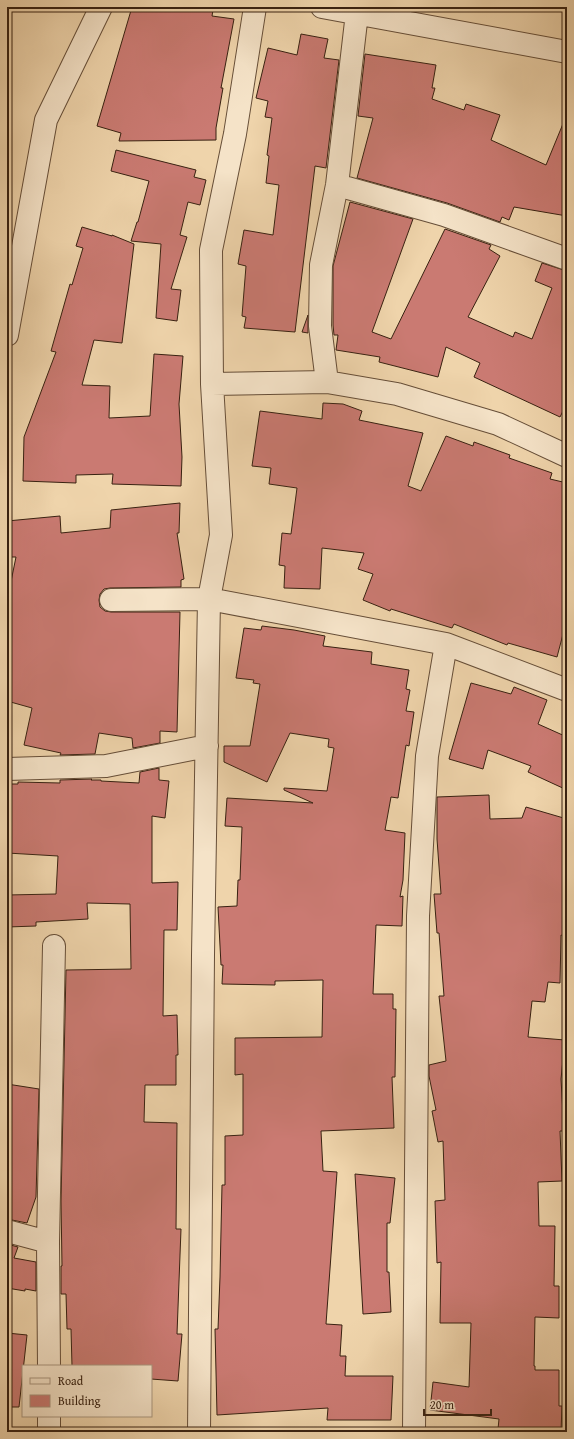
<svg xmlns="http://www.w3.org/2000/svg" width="574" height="1439" viewBox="0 0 574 1439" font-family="'Gentium Book Plus',serif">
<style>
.building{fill:#ca7a72;stroke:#382111}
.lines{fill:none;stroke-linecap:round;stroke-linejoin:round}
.minor-casing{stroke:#664e38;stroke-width:24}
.minor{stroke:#f5e3c8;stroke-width:22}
</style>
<rect width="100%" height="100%" fill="#efd4ab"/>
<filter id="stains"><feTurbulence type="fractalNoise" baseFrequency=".005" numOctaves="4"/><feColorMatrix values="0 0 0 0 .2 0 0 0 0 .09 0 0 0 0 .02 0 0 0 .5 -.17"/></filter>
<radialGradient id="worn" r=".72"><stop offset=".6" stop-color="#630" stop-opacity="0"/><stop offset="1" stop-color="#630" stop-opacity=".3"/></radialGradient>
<path class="building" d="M 132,7 L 201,7 L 213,10 L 212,16 L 234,19 L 221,88 L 223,88 L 216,128 L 216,140 L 119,141 L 121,133 L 97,126 Z
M 301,34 L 328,39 L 324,58 L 339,60 L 326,168 L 315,166 L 295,332 L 244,328 L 246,317 L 242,316 L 246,266 L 238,264 L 244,230 L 273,235 L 279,185 L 266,183 L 269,156 L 267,155 L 272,118 L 265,117 L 268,101 L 256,98 L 268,48 L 297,55 Z
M 365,54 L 436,65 L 432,88 L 435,88 L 432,99 L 464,110 L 466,104 L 500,115 L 491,140 L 546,165 L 567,114 L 567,216 L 514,207 L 509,220 L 502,217 L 500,222 L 447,203 L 357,178 L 373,118 L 358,116 Z
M 116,150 L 196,170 L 194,177 L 206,180 L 200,205 L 188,202 L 180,235 L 187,237 L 171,289 L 181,290 L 177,321 L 156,318 L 161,244 L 131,241 L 137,222 L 138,222 L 149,181 L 111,171 Z
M 350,202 L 413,219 L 372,332 L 391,339 L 445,229 L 491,245 L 489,249 L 500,256 L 468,317 L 513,337 L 515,332 L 532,339 L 552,288 L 535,281 L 542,263 L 567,271 L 567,403 L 560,417 L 474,377 L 480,363 L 446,347 L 438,377 L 379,362 L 380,357 L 336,350 L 338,335 L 334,335 L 333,325 L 333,266 Z
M 82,227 L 112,236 L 112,235 L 134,244 L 122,343 L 94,340 L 82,385 L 110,386 L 109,418 L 150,416 L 154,354 L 183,356 L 179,404 L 182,457 L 181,486 L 112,484 L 113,474 L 76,475 L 76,483 L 23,481 L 24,437 L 56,352 L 51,351 L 70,284 L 72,285 L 83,248 L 76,246 Z
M 308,315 L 308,333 L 302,332 Z
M 323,403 L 343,404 L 362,411 L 359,420 L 423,433 L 408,486 L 421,491 L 446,436 L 473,446 L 474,442 L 510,455 L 509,458 L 552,473 L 550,479 L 567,483 L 567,619 L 557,657 L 508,643 L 507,645 L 454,624 L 452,628 L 391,609 L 390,611 L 363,600 L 373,574 L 358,569 L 364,553 L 322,548 L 320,589 L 284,588 L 285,566 L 279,565 L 282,533 L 291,534 L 297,488 L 269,484 L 271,468 L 252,466 L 260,411 L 322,419 Z
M 180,503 L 179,533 L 177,533 L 184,579 L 181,580 L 181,587 L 110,588 L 104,589 L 100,594 L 99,600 L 100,607 L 105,611 L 111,612 L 180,612 L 177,732 L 160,731 L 160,743 L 133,748 L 132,738 L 99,733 L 95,754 L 60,755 L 61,753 L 24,745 L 32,708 L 7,701 L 7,601 L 16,557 L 10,557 L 8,538 L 7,538 L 7,521 L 60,516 L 61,533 L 110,528 L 111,510 Z
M 262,626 L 294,630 L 325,636 L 323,646 L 372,652 L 371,664 L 409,670 L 406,689 L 410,690 L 406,711 L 414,712 L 409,746 L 406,745 L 398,798 L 391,797 L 385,830 L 405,833 L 403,880 L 400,897 L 403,896 L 402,926 L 376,925 L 373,994 L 393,994 L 393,1009 L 396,1009 L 395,1077 L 392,1077 L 394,1128 L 321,1131 L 323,1171 L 337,1172 L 326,1324 L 342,1325 L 340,1356 L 346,1356 L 345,1376 L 393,1376 L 391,1420 L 327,1420 L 328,1408 L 217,1415 L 215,1329 L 218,1329 L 220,1277 L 222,1185 L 225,1185 L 225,1136 L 243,1135 L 243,1074 L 235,1075 L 235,1038 L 322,1037 L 323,980 L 275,981 L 275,985 L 222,984 L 223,965 L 221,965 L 218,907 L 237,906 L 238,880 L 240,880 L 242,827 L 225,826 L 227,798 L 313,803 L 284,790 L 284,788 L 327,791 L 334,748 L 328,747 L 329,739 L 290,733 L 267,782 L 224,762 L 224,746 L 250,746 L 260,684 L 253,683 L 254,680 L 236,678 L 244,628 L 261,630 Z
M 471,683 L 511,694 L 514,687 L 547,700 L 538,724 L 567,737 L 567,790 L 528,772 L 531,766 L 488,750 L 483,769 L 449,759 Z
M 159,768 L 159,780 L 169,781 L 165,818 L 152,816 L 152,883 L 178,882 L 177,930 L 164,930 L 163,1016 L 177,1015 L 178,1055 L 176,1055 L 176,1085 L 145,1085 L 144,1122 L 177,1123 L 176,1229 L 181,1229 L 177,1334 L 182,1334 L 178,1381 L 151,1379 L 151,1366 L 72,1366 L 71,1329 L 67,1329 L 66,1294 L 61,1294 L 61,1266 L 62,1266 L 61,1201 L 66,970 L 131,969 L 130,904 L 87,903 L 88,919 L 36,922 L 36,926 L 7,927 L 7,895 L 56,894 L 58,856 L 7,853 L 7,784 L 18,784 L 18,782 L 60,783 L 60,780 L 92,779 L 91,780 L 101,780 L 101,781 L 139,783 L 140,772 Z
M 489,795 L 490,819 L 522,818 L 526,807 L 567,819 L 567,937 L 561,935 L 560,983 L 548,982 L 545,1002 L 532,1001 L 528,1037 L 565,1040 L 561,1079 L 564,1131 L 560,1131 L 562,1181 L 538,1182 L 539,1226 L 555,1226 L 554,1286 L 559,1286 L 559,1318 L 535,1317 L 534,1366 L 535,1366 L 535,1370 L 559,1370 L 559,1406 L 562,1406 L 561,1431 L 498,1429 L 499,1419 L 430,1410 L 433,1382 L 469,1387 L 471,1323 L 440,1323 L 441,1262 L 437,1263 L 435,1201 L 445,1200 L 443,1141 L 438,1142 L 432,1111 L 436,1110 L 429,1076 L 429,1065 L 446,1061 L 439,996 L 444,996 L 439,933 L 437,933 L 434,894 L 441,894 L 437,839 L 437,797 Z
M 7,1084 L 39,1089 L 36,1197 L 27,1223 L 7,1219 Z
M 355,1174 L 395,1178 L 390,1223 L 387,1223 L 387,1272 L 389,1272 L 391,1312 L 363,1314 Z
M 7,1244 L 18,1247 L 14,1258 L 36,1262 L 36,1291 L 25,1289 L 25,1291 L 7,1288 Z
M 7,1333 L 27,1335 L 19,1407 L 7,1407 Z"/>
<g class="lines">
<defs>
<path id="minor" d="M 322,7 L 567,52
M 337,185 L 444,215 L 567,259
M 7,335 L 46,120 L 101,7
M 327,382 L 320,326 L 321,265 L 337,185 L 357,13
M 212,384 L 327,382 L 397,394 L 498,424 L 567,456
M 111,600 L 209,599 L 446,644 L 567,690
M 7,769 L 106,766 L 207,746
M 7,1231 L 48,1242
M 49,1366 L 48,1242 L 54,946
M 49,1416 L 49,1432
M 199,1432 L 203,955 L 209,599 L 221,535 L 212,384 L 211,250 L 235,134 L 255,7
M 414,1432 L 418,916 L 427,756 L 446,644"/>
</defs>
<use href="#minor" class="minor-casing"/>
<use href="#minor" class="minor"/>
</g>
<rect width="574" height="1439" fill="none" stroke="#efd4ab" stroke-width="24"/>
<rect x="8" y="8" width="558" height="1423" fill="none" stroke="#382111" stroke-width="2"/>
<rect x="12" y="12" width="550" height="1415" fill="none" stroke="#382111"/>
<rect x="22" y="1365" width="130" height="52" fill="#f5e3c8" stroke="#a9957f"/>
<rect x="30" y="1378" width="20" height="6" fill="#f5e3c8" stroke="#a9957f"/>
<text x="58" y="1385" font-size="12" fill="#382111">Road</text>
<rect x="30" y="1395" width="20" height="12" fill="#ca7a72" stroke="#a9957f"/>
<text x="58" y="1405" font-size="12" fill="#382111">Building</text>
<path d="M424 1409v6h67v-6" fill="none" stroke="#382111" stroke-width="2"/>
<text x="430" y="1409" font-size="12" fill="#382111" stroke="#f5e3c8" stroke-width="3" paint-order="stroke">20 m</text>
<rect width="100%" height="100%" filter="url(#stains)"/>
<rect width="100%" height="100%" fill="url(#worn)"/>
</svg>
